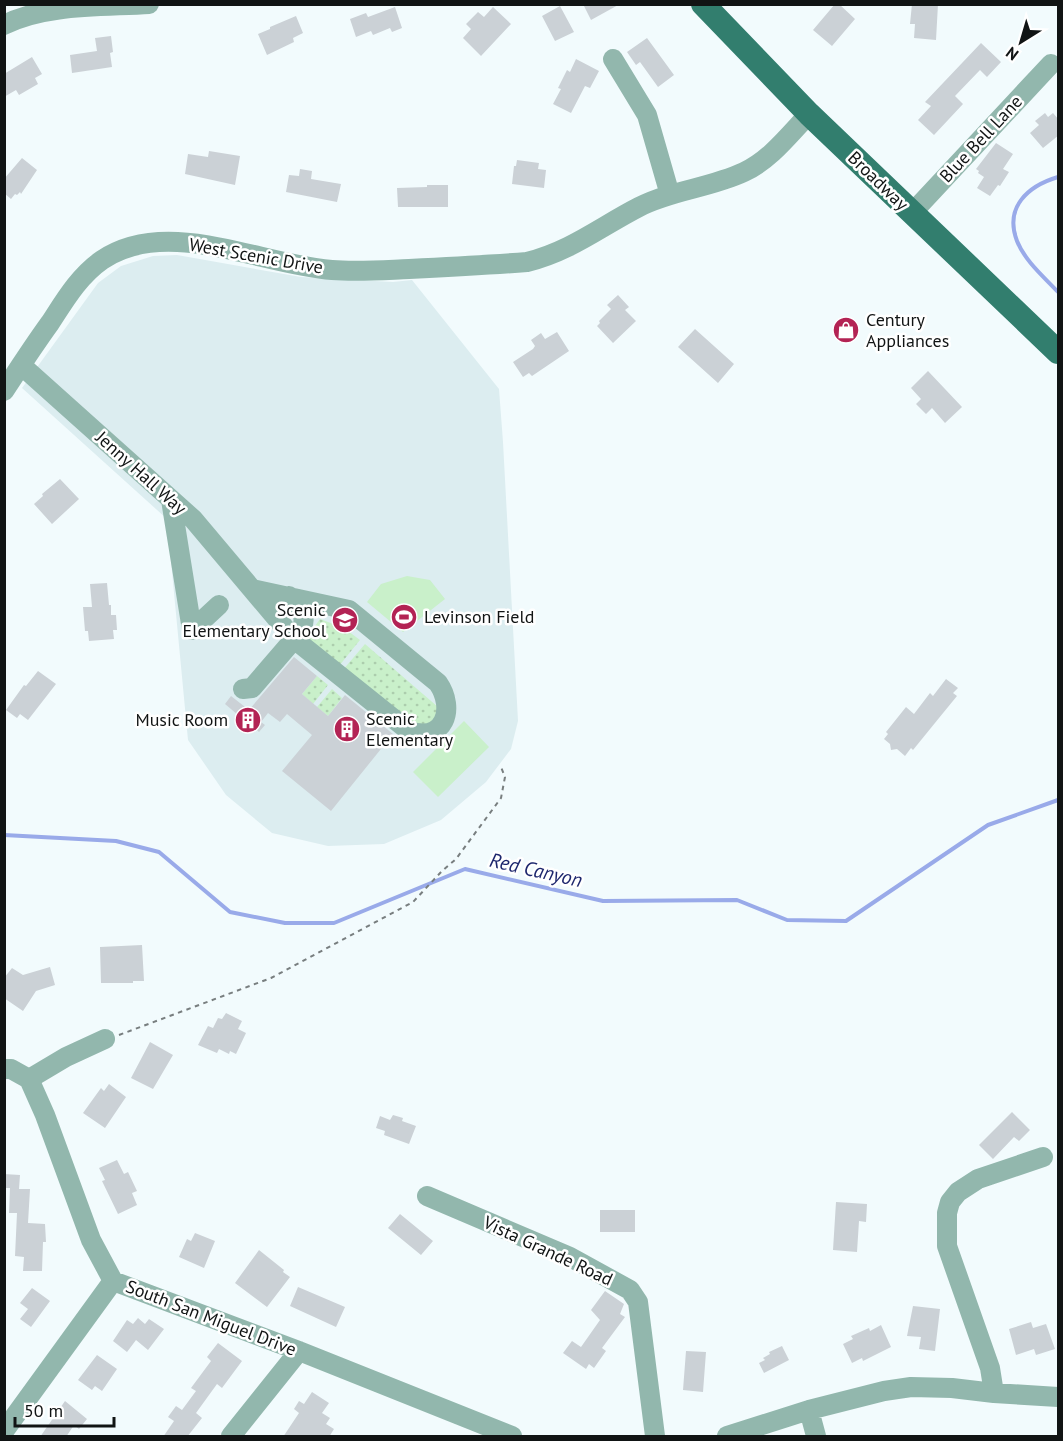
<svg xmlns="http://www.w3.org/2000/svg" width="1063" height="1441" viewBox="0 0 1063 1441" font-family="'PT Sans',sans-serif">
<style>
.built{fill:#dcedf0}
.grass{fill:url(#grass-dots)}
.pitch{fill:#c9f0ca}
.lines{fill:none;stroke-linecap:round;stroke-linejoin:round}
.stream{stroke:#99aae9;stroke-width:4}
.building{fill:#cbd1d6}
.path{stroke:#787e7f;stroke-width:2;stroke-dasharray:4.5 4.5;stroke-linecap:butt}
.minor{stroke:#92b7ad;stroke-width:20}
.major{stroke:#327e6e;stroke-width:24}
.labels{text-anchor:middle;stroke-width:5;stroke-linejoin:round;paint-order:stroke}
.street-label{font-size:18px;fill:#111414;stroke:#fff}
.poi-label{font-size:18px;fill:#111414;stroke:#fff;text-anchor:start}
.water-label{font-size:20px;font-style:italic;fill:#1d266d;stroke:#fff}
</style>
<defs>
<pattern id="grass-dots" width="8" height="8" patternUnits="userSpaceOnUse" patternTransform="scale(1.5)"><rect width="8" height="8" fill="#c9f0ca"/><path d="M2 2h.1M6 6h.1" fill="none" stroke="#accdad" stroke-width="1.8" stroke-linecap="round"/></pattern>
</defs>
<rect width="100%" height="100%" fill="#f2fbfd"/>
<path class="built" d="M 177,255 L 301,277 L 393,282 L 412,280 L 499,389 L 503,442 L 518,721 L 511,749 L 486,782 L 441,820 L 384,844 L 328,846 L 272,833 L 226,795 L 188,740 L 167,519 L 22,388 L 98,283 L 121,266 L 153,256 Z"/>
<path class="grass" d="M 320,619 L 344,628 L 360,640 L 339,666 L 305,640 Z
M 365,644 L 438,707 L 439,713 L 428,725 L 415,726 L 342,671 Z
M 317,676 L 328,685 L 313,704 L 302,694 Z
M 332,689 L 342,698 L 328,716 L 317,707 Z"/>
<path class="pitch" d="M 407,576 L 430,580 L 445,599 L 403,632 L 367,602 L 381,584 Z
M 464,721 L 489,747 L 438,797 L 413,772 Z"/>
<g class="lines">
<path class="stream" d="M 1058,177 C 1028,186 1004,207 1017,241 C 1025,261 1044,277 1058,292
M 4,835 L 116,841 L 159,852 L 230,912 L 285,923 L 334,923 L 465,869 L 603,901 L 737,900 L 787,920 L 846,921 L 988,825 L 1058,800"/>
</g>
<path class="building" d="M 583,4 L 620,4 L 591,20 Z
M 835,4 L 839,4 L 855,19 L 832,46 L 813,30 Z
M 912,4 L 938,4 L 936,40 L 914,38 L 915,24 L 910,24 Z
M 560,6 L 574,32 L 555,41 L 542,16 Z
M 395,7 L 402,28 L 392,32 L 390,28 L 373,35 L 371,31 L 356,37 L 350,19 L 366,13 L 368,17 Z
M 493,7 L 511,24 L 481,56 L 463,38 L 471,29 L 466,24 L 478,12 L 484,17 Z
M 296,16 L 303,33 L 293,38 L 294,42 L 267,55 L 258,34 L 270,29 L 270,27 Z
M 111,36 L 113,52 L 110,53 L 112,67 L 72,73 L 70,55 L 97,51 L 95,38 Z
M 647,38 L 674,75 L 658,87 L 640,62 L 636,65 L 627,52 Z
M 981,43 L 1001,62 L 987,77 L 980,70 L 955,96 L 963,104 L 934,135 L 918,120 L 931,106 L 925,102 Z
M 32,57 L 42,74 L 35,78 L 38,84 L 19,95 L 16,90 L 4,97 L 4,74 Z
M 576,59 L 599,71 L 590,88 L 585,86 L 571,113 L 553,104 L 561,89 L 558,88 L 567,70 L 570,72 Z
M 1045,113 L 1048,117 L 1053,113 L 1059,120 L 1059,135 L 1043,148 L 1030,133 L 1039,125 L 1035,121 Z
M 996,143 L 1013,154 L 1003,169 L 1009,172 L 1000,186 L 998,185 L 990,196 L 977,188 L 984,177 L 978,173 L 979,171 L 976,169 Z
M 209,151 L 240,156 L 235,185 L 185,174 L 188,154 L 208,157 Z
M 22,158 L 37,170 L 21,194 L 20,192 L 17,195 L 15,194 L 11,199 L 4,193 L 4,179 Z
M 517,160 L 539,163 L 538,169 L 546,170 L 544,188 L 512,184 L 514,166 L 516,166 Z
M 300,169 L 312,171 L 311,179 L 341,184 L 337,202 L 286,192 L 289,175 L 299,176 Z
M 427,185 L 448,185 L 448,207 L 398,207 L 397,188 L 427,187 Z
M 618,295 L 629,307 L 625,310 L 636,321 L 613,343 L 597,326 L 600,323 L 599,321 L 611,309 L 607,305 Z
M 695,329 L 734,364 L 718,383 L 678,347 Z
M 557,332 L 569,351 L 532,376 L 529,373 L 523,377 L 513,362 L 533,349 L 535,346 L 531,340 L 541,333 L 545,339 Z
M 928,371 L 962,407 L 945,423 L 932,408 L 926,414 L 916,404 L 921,399 L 911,388 Z
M 60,479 L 79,499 L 52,524 L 34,504 L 43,496 L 42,494 Z
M 107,583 L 109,605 L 111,605 L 111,615 L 116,615 L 117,630 L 113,630 L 114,639 L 89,641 L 88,631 L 85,631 L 83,607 L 92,607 L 90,584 Z
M 294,657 L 317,676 L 302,694 L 328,716 L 345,695 L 393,734 L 331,811 L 282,771 L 312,735 L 287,714 L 280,722 L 268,713 L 261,722 L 265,725 L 259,732 L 256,729 L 252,733 L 234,719 L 238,715 L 225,704 L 231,696 L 249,710 Z
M 38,671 L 56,684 L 28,720 L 20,714 L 17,718 L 6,710 L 24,685 L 26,686 Z
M 946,679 L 958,688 L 953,693 L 957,696 L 939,718 L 913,750 L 911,748 L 905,756 L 897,749 L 891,750 L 890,744 L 884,739 L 888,734 L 886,732 L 906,707 L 914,714 L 930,693 L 933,696 Z
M 142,945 L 144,981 L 133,981 L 133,983 L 101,983 L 100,947 Z
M 50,967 L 55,985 L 36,991 L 23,1011 L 4,998 L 4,978 L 12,968 L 23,975 Z
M 226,1013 L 242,1021 L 238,1029 L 246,1033 L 236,1054 L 230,1051 L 229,1054 L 219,1049 L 217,1053 L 198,1045 L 208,1026 L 213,1028 L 218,1018 L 222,1019 Z
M 150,1042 L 173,1055 L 153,1089 L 131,1078 Z
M 109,1084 L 126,1097 L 105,1128 L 83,1113 L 101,1088 L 104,1091 Z
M 1012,1112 L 1030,1130 L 1019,1141 L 1014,1137 L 993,1159 L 979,1145 Z
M 393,1115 L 403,1118 L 402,1121 L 416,1126 L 409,1144 L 384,1135 L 385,1131 L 376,1128 L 380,1116 L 390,1120 Z
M 117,1160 L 124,1174 L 128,1172 L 137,1191 L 132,1193 L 137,1205 L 118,1214 L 102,1181 L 105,1180 L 99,1168 Z
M 4,1174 L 20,1175 L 19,1189 L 30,1189 L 28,1223 L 45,1224 L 46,1242 L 43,1242 L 42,1271 L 23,1271 L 24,1257 L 15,1256 L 17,1213 L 9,1213 L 10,1188 L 4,1188 Z
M 836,1202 L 867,1204 L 866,1222 L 859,1221 L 857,1252 L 833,1250 Z
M 600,1210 L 635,1210 L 635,1232 L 600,1232 Z
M 400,1214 L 433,1241 L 421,1255 L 388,1228 Z
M 195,1233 L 215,1241 L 204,1268 L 179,1257 L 187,1239 L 191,1241 Z
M 259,1250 L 284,1270 L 283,1272 L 290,1277 L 267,1307 L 235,1283 Z
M 298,1287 L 345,1307 L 336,1327 L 290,1306 Z
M 32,1288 L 50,1301 L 31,1327 L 20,1319 L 28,1309 L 20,1303 Z
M 605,1291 L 624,1304 L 620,1314 L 625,1317 L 602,1348 L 606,1351 L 594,1368 L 589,1364 L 586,1369 L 563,1353 L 572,1341 L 581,1347 L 600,1320 L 591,1310 Z
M 913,1306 L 940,1309 L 935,1351 L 919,1349 L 921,1337 L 907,1336 Z
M 138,1318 L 145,1324 L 149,1319 L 164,1329 L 148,1350 L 136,1340 L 127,1352 L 113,1341 L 127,1320 L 133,1324 Z
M 1031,1322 L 1033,1328 L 1046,1324 L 1055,1349 L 1036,1355 L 1034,1349 L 1016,1355 L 1009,1329 Z
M 881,1325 L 891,1347 L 863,1361 L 862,1358 L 852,1363 L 843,1344 L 853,1339 L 851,1336 L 869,1328 L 870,1331 Z
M 218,1343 L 242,1361 L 222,1388 L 217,1384 L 196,1413 L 202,1418 L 187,1437 L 163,1437 L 174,1421 L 168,1417 L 176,1406 L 182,1410 L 196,1391 L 191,1388 L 211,1361 L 207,1357 Z
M 782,1346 L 789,1360 L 764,1373 L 759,1363 L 765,1360 L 763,1358 L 770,1354 L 769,1352 Z
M 686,1351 L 706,1352 L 703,1392 L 683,1390 Z
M 97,1355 L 117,1369 L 102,1391 L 95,1386 L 92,1390 L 78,1380 Z
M 312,1392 L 329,1403 L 322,1413 L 330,1418 L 326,1424 L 334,1429 L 329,1437 L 283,1437 L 299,1413 L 294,1409 L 299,1401 L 304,1404 Z
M 65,1401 L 87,1419 L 79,1429 L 74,1425 L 66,1437 L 40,1437 Z"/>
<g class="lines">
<path class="path" d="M 119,1035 L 271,978 L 413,902 L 442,871 L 456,859 L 501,798 L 505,777 L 501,767"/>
<path class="minor" d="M 4,25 C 44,4 104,7 149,4
M 613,59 L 647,115 L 670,195
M 912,213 L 1051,64
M 21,365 L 193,519 L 294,639 L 409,731 C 444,743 456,709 438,683 L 349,610 L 252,589
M 4,391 C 19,368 34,345 50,323 C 65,300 79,276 102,260 C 167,216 261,265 332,270 C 358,272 384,270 409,269 C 449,267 488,265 527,262 C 571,251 600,227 639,207 C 672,190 710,188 744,172 C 770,160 789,135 809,114
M 171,500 L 192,630 L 219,605
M 243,689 L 252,688 L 301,631 C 308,616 300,606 289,596
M 4,1069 L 11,1069 L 29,1079 L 45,1115 L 91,1240 L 113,1281 L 299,1351 L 512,1436
M 29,1079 L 66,1057 L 105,1039
M 427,1196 L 570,1257 L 630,1290 L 638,1302 L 655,1436
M 994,1393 L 990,1368 L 947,1246 L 947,1213 L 950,1202 L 958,1192 L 978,1179 L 1043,1157
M 809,1410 L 816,1436
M 4,1431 L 113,1281
M 231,1436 L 299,1351
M 727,1436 L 809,1410 L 884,1391 L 911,1387 L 952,1388 L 994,1393 L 1058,1397"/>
<path class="major" d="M 703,4 L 809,114 L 1058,352"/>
</g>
<defs>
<symbol id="shop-disc" viewBox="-11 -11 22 22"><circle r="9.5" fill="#b32354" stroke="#fff"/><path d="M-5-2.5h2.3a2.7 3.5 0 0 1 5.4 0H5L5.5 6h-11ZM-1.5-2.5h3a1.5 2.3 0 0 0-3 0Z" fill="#fff"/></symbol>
<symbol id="stadium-disc" viewBox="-11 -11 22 22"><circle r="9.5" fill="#b32354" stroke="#fff"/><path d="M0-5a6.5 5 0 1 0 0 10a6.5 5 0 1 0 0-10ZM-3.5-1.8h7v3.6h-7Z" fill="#fff"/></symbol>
<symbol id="school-disc" viewBox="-11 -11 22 22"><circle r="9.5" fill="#b32354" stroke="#fff"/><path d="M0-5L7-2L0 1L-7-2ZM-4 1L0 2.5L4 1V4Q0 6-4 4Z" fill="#fff"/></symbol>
<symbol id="building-disc" viewBox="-11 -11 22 22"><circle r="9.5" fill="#b32354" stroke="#fff"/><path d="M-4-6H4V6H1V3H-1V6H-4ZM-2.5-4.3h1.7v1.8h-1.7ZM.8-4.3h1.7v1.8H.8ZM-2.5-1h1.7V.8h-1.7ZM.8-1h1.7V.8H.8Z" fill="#fff"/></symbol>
</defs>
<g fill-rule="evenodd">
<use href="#shop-disc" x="831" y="315" width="30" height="30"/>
<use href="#stadium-disc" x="389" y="602" width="30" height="30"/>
<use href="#school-disc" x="330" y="605" width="30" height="30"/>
<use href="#building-disc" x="233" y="705" width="30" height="30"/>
<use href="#building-disc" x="332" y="714" width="30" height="30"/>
</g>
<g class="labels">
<g class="street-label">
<text transform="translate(981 139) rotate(-47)" y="6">Blue Bell Lane</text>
<text transform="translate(878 181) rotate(44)" y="6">Broadway</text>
<text transform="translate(256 256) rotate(10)" y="6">West Scenic Drive</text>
<text transform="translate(141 473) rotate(42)" y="6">Jenny Hall Way</text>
<text transform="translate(548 1251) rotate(25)" y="6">Vista Grande Road</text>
<text transform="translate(211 1318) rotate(21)" y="6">South San Miguel Drive</text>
</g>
<g class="poi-label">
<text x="866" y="326">Century<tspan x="866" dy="21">Appliances</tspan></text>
<text x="326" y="616" text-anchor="end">Scenic<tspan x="326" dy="21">Elementary School</tspan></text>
<text x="424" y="623">Levinson Field</text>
<text x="366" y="725">Scenic<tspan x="366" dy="21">Elementary</tspan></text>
<text x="228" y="726" text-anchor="end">Music Room</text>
</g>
<g class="water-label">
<text transform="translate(536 870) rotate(13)" y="7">Red Canyon</text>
</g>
</g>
<rect width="1063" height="1441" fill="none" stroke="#111414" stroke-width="12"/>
<g transform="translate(1021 42) rotate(217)" stroke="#ffffff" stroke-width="4.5" paint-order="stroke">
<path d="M0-4.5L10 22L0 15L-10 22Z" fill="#111414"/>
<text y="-9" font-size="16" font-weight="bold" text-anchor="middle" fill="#111414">N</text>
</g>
<path d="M15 1417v9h99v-9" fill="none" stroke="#111414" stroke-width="3"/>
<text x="24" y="1417" font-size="18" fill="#111414" stroke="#ffffff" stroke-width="4.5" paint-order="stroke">50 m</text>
</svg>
